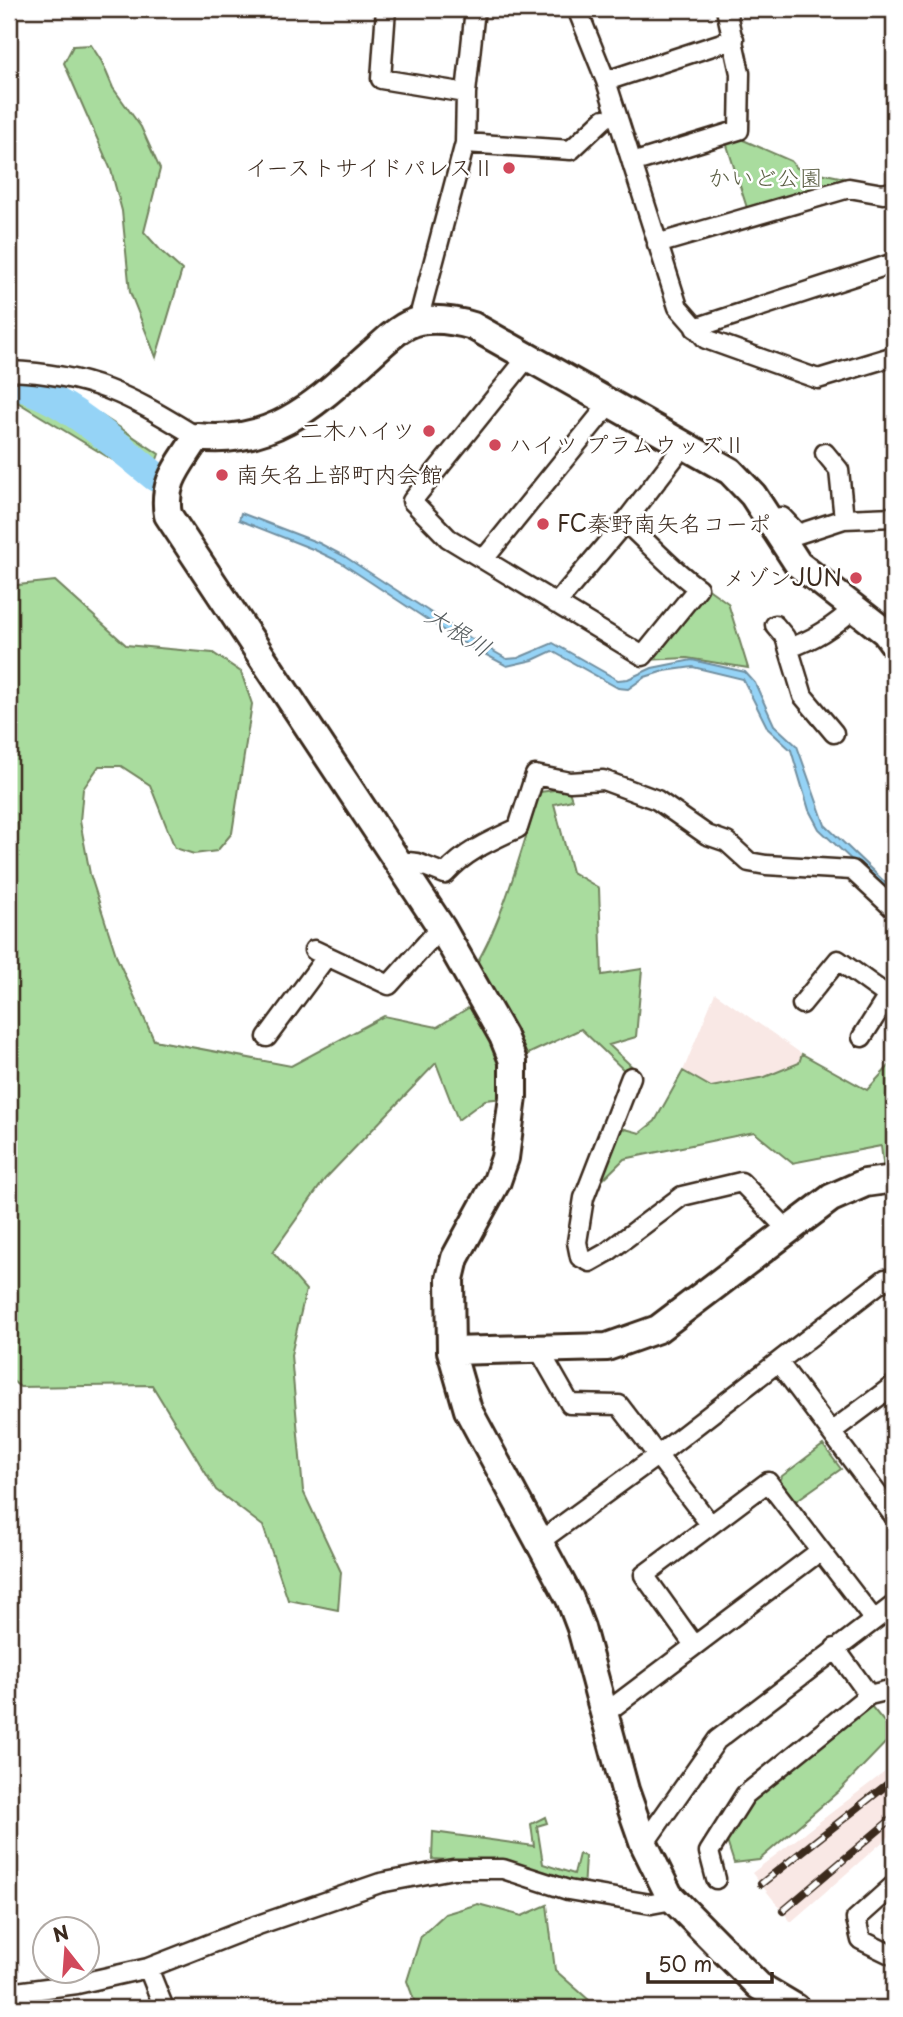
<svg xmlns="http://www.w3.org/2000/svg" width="903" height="2017" viewBox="0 0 903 2017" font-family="'Playpen Sans','Klee One',sans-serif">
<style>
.built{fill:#f9e8e5}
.green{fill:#a9dc9e;stroke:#72835e;stroke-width:2}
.water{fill:#95d3f6;stroke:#718fa0;stroke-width:2}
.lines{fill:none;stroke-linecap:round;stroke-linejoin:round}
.river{stroke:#95d3f6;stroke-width:30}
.street-casing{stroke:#3b2a1e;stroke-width:23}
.secondary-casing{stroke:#3b2a1e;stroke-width:32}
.street{stroke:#fff;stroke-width:18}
.secondary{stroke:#fff;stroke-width:26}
.rail-casing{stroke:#3b2a1e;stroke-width:8}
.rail{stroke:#fff;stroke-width:5;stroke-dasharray:16;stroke-linecap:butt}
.poi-dot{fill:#d1495b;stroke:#fff;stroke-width:2.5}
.labels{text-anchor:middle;stroke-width:5;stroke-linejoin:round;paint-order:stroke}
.poi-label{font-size:23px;fill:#3b2a1e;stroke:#fff;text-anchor:end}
.park-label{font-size:23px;fill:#5c5f44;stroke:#fff}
.water-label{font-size:24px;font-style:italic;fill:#565d5f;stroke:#fff}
</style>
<rect width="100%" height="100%" fill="#fff"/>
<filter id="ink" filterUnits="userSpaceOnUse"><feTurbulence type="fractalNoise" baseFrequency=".0143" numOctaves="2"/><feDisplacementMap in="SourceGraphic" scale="14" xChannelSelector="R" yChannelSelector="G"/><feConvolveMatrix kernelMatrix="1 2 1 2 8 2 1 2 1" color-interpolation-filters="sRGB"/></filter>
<g filter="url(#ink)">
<path class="built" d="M 715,993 L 802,1054 L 799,1063 L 765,1077 L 711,1087 L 683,1071 Z
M 894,1765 L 894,1832 L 791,1922 L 752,1873 Z"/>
<path class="green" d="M 91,45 L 102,62 L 113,88 L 141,127 L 160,169 L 144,232 L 162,252 L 182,270 L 156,357 L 130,292 L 122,211 L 111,170 L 64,63 L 73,46 Z
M 734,136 L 791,161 L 797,168 L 849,179 L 748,211 L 725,139 Z
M 9,371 C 43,372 127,433 159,454 L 149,482 L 9,397 Z
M 55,581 L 126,645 L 213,653 L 241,672 L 252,704 L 232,833 L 217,851 L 194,854 L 175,848 L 150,785 L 121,766 L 99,766 L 83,789 L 80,821 L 90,874 L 117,958 L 154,1040 L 291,1066 L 384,1016 L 437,1027 L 483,999 L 470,974 C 503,924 521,850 540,792 L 568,788 L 572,800 L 554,804 L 572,872 L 599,888 L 602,975 L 642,969 L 636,1037 L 609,1045 L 640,1074 L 614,1126 L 640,1133 L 655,1121 L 683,1071 L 711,1087 L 765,1077 L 799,1063 L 802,1054 L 867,1090 L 890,1065 L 894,1047 L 894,1172 L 884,1171 L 881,1146 L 792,1163 L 754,1132 L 624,1159 L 584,1198 L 628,1074 L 581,1029 L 513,1061 L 513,1097 L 485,1100 L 458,1120 L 436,1063 L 325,1179 L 273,1252 L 306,1290 L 291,1355 L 303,1491 L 341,1572 L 338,1610 L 288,1600 L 263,1526 L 216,1490 L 152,1385 L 20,1387 L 9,1378 L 9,586 Z
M 707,588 L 728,603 L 748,668 L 687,658 L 646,660 Z
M 823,1445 L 841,1469 L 793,1503 L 779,1485 L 782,1476 Z
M 869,1695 L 871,1706 L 894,1734 L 840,1790 L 759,1860 L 734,1863 L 723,1829 L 745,1795 Z
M 545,1817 L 547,1823 L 537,1826 L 543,1864 L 574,1874 L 579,1854 L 585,1856 L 583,1891 L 504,1863 L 432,1859 L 433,1832 L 534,1846 L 531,1824 Z
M 478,1904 L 522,1916 L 547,1905 L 555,1970 L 598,2008 L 417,2008 L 407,1981 L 421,1936 L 445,1914 Z"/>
<path class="water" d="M 241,513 L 319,543 L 344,556 L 462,633 L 507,659 L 518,658 L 553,643 L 618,680 L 628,679 L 652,668 L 692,660 L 745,672 L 755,683 L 774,725 L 797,746 L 825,825 L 894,891 L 894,900 L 819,829 L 809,810 L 791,750 L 768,729 L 743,679 L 693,667 L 664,671 L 645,677 L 628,689 L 618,688 L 552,651 L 533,660 L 507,666 L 458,640 L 340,562 L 315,550 L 239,520 Z"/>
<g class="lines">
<path class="river" d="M 9,383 C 65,396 112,442 156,477"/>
<defs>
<path id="street" d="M 386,9 L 381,79 L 466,93
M 577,9 L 606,81 L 678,307 L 706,339 L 818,379 L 894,356
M 606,81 L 734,39
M 465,143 L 571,150 L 604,119
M 632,163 L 739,130 L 740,73 L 726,9
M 657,244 L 849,188 L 883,194 L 894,191
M 418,321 L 465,143 L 466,93 L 475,9
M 695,328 L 894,263
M 527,358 L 412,501 L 448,538 L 643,656 L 698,588 C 671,569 650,544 625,522
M 9,371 C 90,374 129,395 197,437
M 825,453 L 839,470 L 844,519
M 768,519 L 782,517 L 798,534 L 844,519 L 894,517
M 484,559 L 609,404
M 556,604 L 625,522 L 684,445
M 775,625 L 785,637 L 803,696 L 834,733
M 789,648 C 813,640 836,625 854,608
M 398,861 L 417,863 L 445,874 C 466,851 490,841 518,828 L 535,775 L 570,782 L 603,780 L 657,800 L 707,835 L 727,842 L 749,862 L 766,865 L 852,870 L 894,909
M 314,950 L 389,985 L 441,927
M 802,1004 L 838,960 L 888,996 L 894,997
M 267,1037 L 327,956
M 862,1037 L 888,996
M 631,1077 L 584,1198 L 577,1242 L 580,1257 L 590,1262 L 606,1253 L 682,1196 L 741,1182 L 788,1230
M 538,1348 L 570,1404 L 619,1405 L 710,1524
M 779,1363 L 894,1516
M 831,1432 L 894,1385
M 539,1542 L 658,1455 L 885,1279 L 894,1282
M 694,1645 L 644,1575 L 768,1482 L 874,1620
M 835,1648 L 869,1695
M 604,1714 L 820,1551
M 644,1844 L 717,1740 L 894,1605
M 716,1879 L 709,1852 L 745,1795 L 869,1695 L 894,1689
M 894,1885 L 856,1919 L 861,1940 L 894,1956
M 148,1968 L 164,2008
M 9,1993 L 77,1984 L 148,1968 L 258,1925 L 380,1883 L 453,1869 L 503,1869 L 568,1890 L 651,1904 L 673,1900"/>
<path id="secondary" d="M 451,1351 L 607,1347 L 658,1329 L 831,1198 L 865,1183 L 894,1179
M 796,2008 L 759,1986 L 669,1895 L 644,1844 L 625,1790 L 581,1628 L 570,1599 L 468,1410 L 451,1351 L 450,1279 L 455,1258 L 497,1181 L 505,1158 L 513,1097 L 513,1061 L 503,1036 L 441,927 L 168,515 C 162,481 180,465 197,437 C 275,446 317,402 371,354 C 385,342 400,325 419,321 C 437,318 456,321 473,326 L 730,471 L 753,495 L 798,564 L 885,632 L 894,644"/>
</defs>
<use href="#street" class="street-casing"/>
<use href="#secondary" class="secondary-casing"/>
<use href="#street" class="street"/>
<use href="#secondary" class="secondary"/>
<defs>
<path id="rail" d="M 761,1884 L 894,1779
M 783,1911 L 894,1817"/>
</defs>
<use href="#rail" class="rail-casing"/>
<use href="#rail" class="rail"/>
</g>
</g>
<g class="poi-dot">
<circle cx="509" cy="168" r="7"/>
<circle cx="429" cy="431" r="7"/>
<circle cx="495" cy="445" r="7"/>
<circle cx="222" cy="475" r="7"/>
<circle cx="543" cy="524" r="7"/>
<circle cx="856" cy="578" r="7"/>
</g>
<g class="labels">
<g class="poi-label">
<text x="495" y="176">イーストサイドパレスⅡ</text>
<text x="415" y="439">二木ハイツ</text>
<text x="509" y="453" text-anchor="start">ハイツ プラムウッズⅡ</text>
<text x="236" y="483" text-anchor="start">南矢名上部町内会館</text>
<text x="557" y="532" text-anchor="start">FC秦野南矢名コーポ</text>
<text x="842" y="586">メゾンJUN</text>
</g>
<g class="park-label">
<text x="765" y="186">かいど公園</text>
</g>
<g class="water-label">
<text transform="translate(458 632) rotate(32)" y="8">大根川</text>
</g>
</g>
<rect width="903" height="2017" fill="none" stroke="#fff" stroke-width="35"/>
<rect x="18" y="18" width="868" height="1982" fill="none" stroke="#3b2a1e" stroke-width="2.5" filter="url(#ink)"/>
<g transform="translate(66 1950) rotate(343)"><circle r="33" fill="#ffffff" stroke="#b1aaa5" stroke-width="2"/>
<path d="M0-5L12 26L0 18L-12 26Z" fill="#d1495b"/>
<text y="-10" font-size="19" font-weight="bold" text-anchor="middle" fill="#3b2a1e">N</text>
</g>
<path d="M648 1972v10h124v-10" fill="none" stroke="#3b2a1e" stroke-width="3.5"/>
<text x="658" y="1972" font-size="21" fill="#3b2a1e" stroke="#ffffff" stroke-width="5" paint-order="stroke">50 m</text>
</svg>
